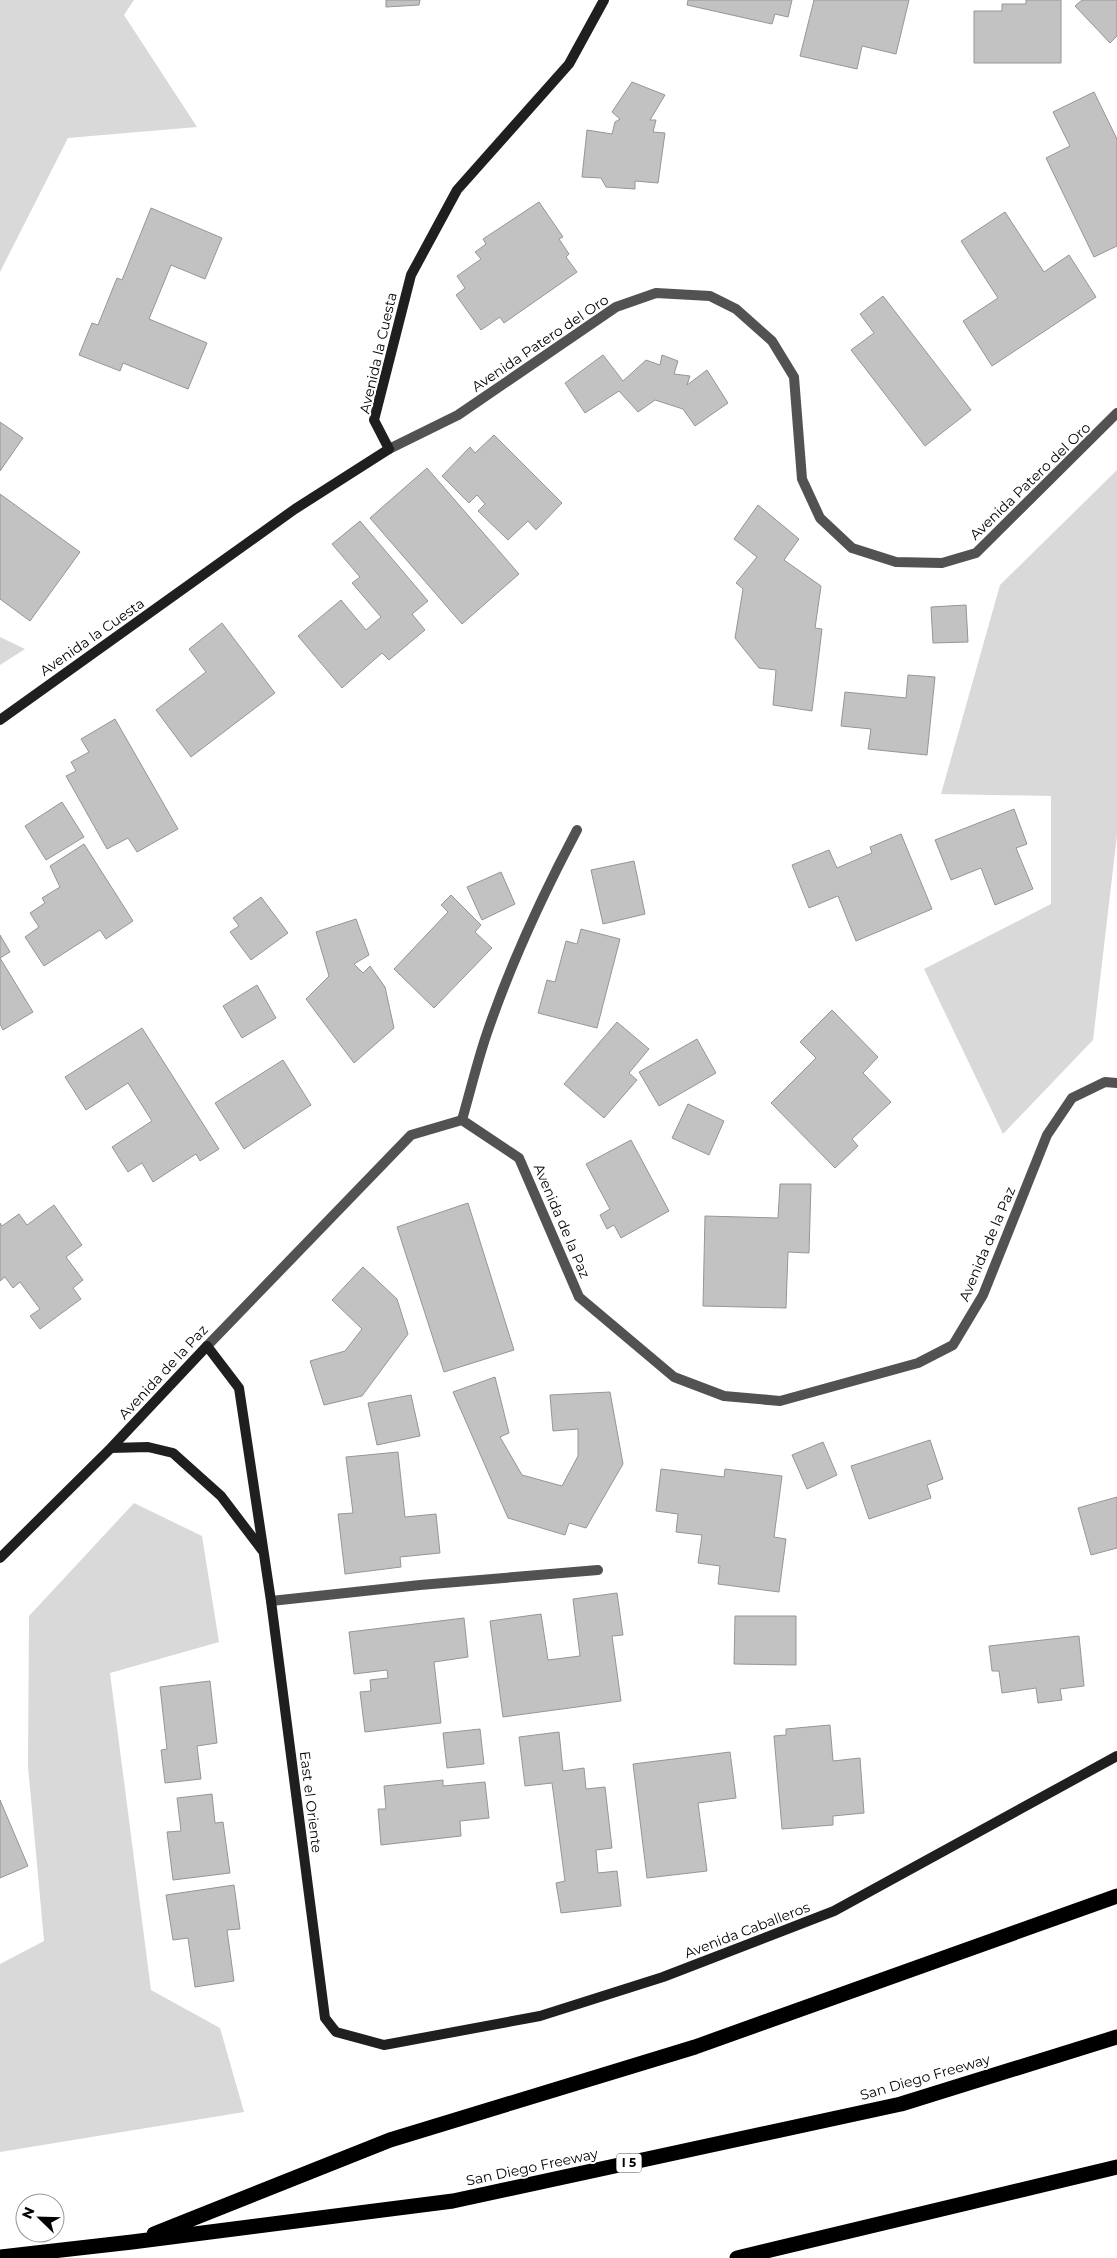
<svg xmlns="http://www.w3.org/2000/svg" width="1117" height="2258" viewBox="0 0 1117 2258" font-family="Montserrat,sans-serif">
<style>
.green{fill:#d9d9d9}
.building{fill:#c2c2c2;stroke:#969696}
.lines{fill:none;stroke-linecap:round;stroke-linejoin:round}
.lane{stroke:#525252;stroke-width:10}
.street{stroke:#525252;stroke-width:10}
.secondary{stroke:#1f1f1f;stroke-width:10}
.highway{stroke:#000;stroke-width:15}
.labels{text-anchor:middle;stroke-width:4;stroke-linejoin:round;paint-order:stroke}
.shield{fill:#fff;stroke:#4c4c4c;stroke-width:1}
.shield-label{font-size:12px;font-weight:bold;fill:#000}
.street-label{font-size:14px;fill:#000;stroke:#fff}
</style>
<rect width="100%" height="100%" fill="#fff"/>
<path class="green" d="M 0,0 L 134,0 L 124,15 L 197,127 L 68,138 L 0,272 Z
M 1117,470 L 1117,835 L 1093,1040 L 1003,1134 L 924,969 L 1051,904 L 1051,796 L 941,794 L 1000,585 Z
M 0,637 L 25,649 L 0,665 Z
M 134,1503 L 202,1536 L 219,1642 L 110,1673 L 151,1990 L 220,2028 L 244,2112 L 0,2152 L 0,1964 L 44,1941 L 28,1766 L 29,1616 Z"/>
<path class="building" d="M 386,0 L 420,0 L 419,5 L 386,7 Z
M 688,0 L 792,0 L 788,17 L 775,14 L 772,24 L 687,5 Z
M 814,0 L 909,0 L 896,54 L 862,46 L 857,69 L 800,56 Z
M 1026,0 L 1061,0 L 1061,63 L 974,63 L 974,11 L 1002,11 L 1002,4 L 1026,4 Z
M 1082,0 L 1117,0 L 1117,36 L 1110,43 L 1075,6 Z
M 632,82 L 665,95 L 650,120 L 656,120 L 653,132 L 665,133 L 658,183 L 635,181 L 635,189 L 606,187 L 601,178 L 582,177 L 587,130 L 612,134 L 615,122 L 620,119 L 612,112 Z
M 1094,92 L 1117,139 L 1117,246 L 1094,257 L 1046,158 L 1070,146 L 1053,112 Z
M 539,202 L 563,237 L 559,239 L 569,254 L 566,257 L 577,272 L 504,323 L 500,317 L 481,330 L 456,295 L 465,288 L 457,276 L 481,259 L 475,252 L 486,244 L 483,239 Z
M 151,208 L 222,238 L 205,279 L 171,265 L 149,319 L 207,343 L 188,389 L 123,363 L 120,371 L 79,355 L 92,323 L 98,325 L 117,278 L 122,280 Z
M 1005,212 L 1044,272 L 1069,255 L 1096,297 L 992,366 L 963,321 L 998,298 L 961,241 Z
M 883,296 L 971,410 L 925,446 L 851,350 L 874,333 L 860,314 Z
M 603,355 L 623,381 L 646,360 L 660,365 L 662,355 L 678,361 L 674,374 L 690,376 L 687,385 L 707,370 L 728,403 L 695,426 L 683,409 L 655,400 L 638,412 L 619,391 L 585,413 L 565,383 Z
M 0,422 L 23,438 L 0,471 Z
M 494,435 L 562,503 L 536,530 L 528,521 L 508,540 L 478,511 L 485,504 L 477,495 L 469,503 L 442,476 L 470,447 L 475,453 Z
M 427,468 L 519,574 L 462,624 L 370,518 Z
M 0,494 L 80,552 L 30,621 L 0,599 Z
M 758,505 L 799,539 L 784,560 L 821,586 L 815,628 L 822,629 L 812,711 L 773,705 L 776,670 L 759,668 L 735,638 L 743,589 L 736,583 L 757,557 L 734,539 Z
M 360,521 L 428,601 L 412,614 L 425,630 L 389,660 L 382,653 L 342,688 L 298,636 L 341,600 L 366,630 L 381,617 L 352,583 L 360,577 L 332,544 Z
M 966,605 L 968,642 L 933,643 L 931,607 Z
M 222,623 L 275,693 L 191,757 L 156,710 L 206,672 L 189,649 Z
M 908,675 L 935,677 L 927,755 L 868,749 L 871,729 L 841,726 L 845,692 L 906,698 Z
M 115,719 L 178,829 L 137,852 L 128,838 L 107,849 L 66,776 L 76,771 L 71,762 L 89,752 L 81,739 Z
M 62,802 L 84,837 L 46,860 L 25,826 Z
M 1014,809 L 1027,844 L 1016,848 L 1033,889 L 995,905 L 981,868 L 951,880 L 935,840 Z
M 901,834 L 932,909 L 856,941 L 838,896 L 809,908 L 792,865 L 829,850 L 837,868 L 872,853 L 870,847 Z
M 84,844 L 133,921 L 106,939 L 100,930 L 44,966 L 25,937 L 39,927 L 30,913 L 45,903 L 42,898 L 60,887 L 50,866 Z
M 634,861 L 645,914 L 603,924 L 591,870 Z
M 501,872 L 515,904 L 482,920 L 467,887 Z
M 451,895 L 481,925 L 475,932 L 492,948 L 434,1008 L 394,969 L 448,912 L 441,905 Z
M 261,897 L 288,933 L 251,960 L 230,932 L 239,926 L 233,918 Z
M 356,919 L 369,955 L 354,964 L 363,973 L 370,966 L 385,987 L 394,1028 L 354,1063 L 306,999 L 329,976 L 316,932 Z
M 581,929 L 620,939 L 597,1028 L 538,1013 L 547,980 L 555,982 L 566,941 L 577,944 Z
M 0,935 L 10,952 L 0,958 L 33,1012 L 3,1030 L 0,1024 Z
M 257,985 L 276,1018 L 242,1038 L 223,1006 Z
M 832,1010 L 878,1057 L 863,1073 L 891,1102 L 852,1139 L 858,1146 L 835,1168 L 771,1103 L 816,1058 L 800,1042 Z
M 617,1022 L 649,1049 L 629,1073 L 637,1080 L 604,1118 L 564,1084 Z
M 142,1028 L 219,1149 L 200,1161 L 196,1154 L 153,1182 L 142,1163 L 128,1172 L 112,1147 L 152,1121 L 128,1083 L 86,1110 L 65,1077 Z
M 697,1039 L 716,1073 L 659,1106 L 639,1072 Z
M 283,1060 L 311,1105 L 244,1149 L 215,1103 Z
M 688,1104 L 724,1121 L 709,1155 L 672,1138 Z
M 631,1140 L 669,1211 L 621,1238 L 614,1225 L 607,1229 L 600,1215 L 610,1209 L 586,1164 Z
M 780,1184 L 811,1184 L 809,1253 L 788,1252 L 786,1308 L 703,1306 L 705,1216 L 778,1218 Z
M 468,1203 L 514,1350 L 444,1372 L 397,1227 Z
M 54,1205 L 82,1245 L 66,1257 L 83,1280 L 73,1288 L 81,1299 L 40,1329 L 30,1316 L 40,1309 L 20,1282 L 13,1288 L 5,1277 L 0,1281 L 0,1223 L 2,1226 L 19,1214 L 27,1225 Z
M 363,1267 L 397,1299 L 408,1334 L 362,1396 L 324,1405 L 310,1361 L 345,1351 L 362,1329 L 332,1300 Z
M 495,1377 L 509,1433 L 500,1437 L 522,1475 L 562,1486 L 578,1456 L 578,1429 L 553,1431 L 550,1395 L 610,1392 L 623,1464 L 586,1528 L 569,1523 L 565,1535 L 508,1518 L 453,1392 Z
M 411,1395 L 420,1436 L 377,1445 L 368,1403 Z
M 930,1440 L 943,1479 L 927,1485 L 931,1498 L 869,1519 L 851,1466 Z
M 823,1442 L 837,1475 L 807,1489 L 792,1455 Z
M 398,1452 L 405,1517 L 436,1514 L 440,1553 L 400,1557 L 401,1567 L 345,1574 L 338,1514 L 353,1513 L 346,1457 Z
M 661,1469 L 724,1477 L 725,1469 L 782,1476 L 774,1537 L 786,1539 L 779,1592 L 718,1584 L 720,1566 L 698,1563 L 702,1535 L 676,1532 L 678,1514 L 656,1511 Z
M 1117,1497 L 1117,1548 L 1091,1555 L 1078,1508 Z
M 617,1593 L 623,1635 L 612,1636 L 621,1701 L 503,1717 L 490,1621 L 541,1614 L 548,1660 L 580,1656 L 573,1599 Z
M 735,1616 L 796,1616 L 796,1665 L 734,1664 Z
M 464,1618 L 468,1657 L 434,1662 L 441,1723 L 365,1732 L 360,1692 L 371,1691 L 370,1680 L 388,1678 L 387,1670 L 354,1674 L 349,1632 Z
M 1079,1636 L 1084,1686 L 1060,1689 L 1062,1700 L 1038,1703 L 1036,1688 L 1002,1693 L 999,1671 L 992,1671 L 989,1646 Z
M 210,1681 L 217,1743 L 197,1746 L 201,1779 L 165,1783 L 161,1750 L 167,1749 L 160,1687 Z
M 830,1725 L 833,1761 L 860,1758 L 864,1813 L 833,1816 L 833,1825 L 782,1829 L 774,1736 L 786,1735 L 786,1729 Z
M 480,1729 L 484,1764 L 447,1768 L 443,1733 Z
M 559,1732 L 563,1771 L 584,1768 L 586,1789 L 605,1787 L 612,1848 L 596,1850 L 598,1873 L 617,1871 L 621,1906 L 561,1913 L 556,1883 L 565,1881 L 552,1783 L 525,1786 L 519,1737 Z
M 730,1752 L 736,1798 L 698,1803 L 707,1871 L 647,1878 L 633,1764 Z
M 443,1780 L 443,1786 L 485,1782 L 489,1818 L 460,1821 L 461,1836 L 381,1845 L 378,1809 L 386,1809 L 384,1786 Z
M 212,1794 L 215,1823 L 223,1822 L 230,1873 L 173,1880 L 167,1832 L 181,1831 L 177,1798 Z
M 0,1800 L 28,1866 L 0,1878 Z
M 234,1885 L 240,1929 L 227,1930 L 234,1981 L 195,1987 L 188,1938 L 173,1940 L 166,1895 Z"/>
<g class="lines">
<path class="lane" d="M 462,1120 C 470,1092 477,1063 486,1036 C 510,965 542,896 577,830
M 271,1601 L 420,1585 L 598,1570"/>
<path class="street" d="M 389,449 L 458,415 L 616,307 L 656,293 L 710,296 L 736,309 L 772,341 L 794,377 L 802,479 L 820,518 L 852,548 L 896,562 L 942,563 L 976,553 L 1117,413
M 207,1346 L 411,1135 L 462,1120 L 519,1158 L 579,1297 L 674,1377 L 724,1396 L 780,1401 L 918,1363 L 953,1345 L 983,1295 L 1047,1135 L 1072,1098 L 1105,1082 L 1117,1083"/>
<path class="secondary" d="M 0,720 L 295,509 L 389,449 L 374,420 L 411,275 L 457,190 L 569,64 L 604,0
M 111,1448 L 148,1447 L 173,1453 L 221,1496 L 262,1550
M 0,1558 L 111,1448 L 207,1346 L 239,1388 L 271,1601 L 325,2018 L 336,2032 L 384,2045 L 540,2016 L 663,1977 L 834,1911 L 1117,1756"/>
<path class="highway" d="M 154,2234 L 390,2140 L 695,2047 L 1117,1896
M 0,2257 L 132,2242 L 453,2201 L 901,2104 L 1117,2037
M 737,2258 L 1117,2167"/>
</g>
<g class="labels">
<rect class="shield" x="616.5" y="2153.5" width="25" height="19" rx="4"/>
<g class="shield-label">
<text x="629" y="2167">I 5</text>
</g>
<g class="street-label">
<text transform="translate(540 343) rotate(-34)" y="5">Avenida Patero del Oro</text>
<text transform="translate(378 353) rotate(-77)" y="5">Avenida la Cuesta</text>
<text transform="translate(1030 481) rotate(-44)" y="5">Avenida Patero del Oro</text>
<text transform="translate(92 637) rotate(-35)" y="5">Avenida la Cuesta</text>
<text transform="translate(562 1221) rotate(67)" y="5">Avenida de la Paz</text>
<text transform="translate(987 1244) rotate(-67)" y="5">Avenida de la Paz</text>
<text transform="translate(163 1372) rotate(-47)" y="5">Avenida de la Paz</text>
<text transform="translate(311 1802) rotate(83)" y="5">East el Oriente</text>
<text transform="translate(747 1930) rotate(-21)" y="5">Avenida Caballeros</text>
<text transform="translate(925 2077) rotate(-16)" y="5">San Diego Freeway</text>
<text transform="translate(532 2167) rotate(-12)" y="5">San Diego Freeway</text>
</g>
</g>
<g transform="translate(40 2218) rotate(293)"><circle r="24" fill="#ffffff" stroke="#999999"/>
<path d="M0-4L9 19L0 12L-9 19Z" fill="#000000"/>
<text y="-8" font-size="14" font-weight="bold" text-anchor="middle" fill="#000000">N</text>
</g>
</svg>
